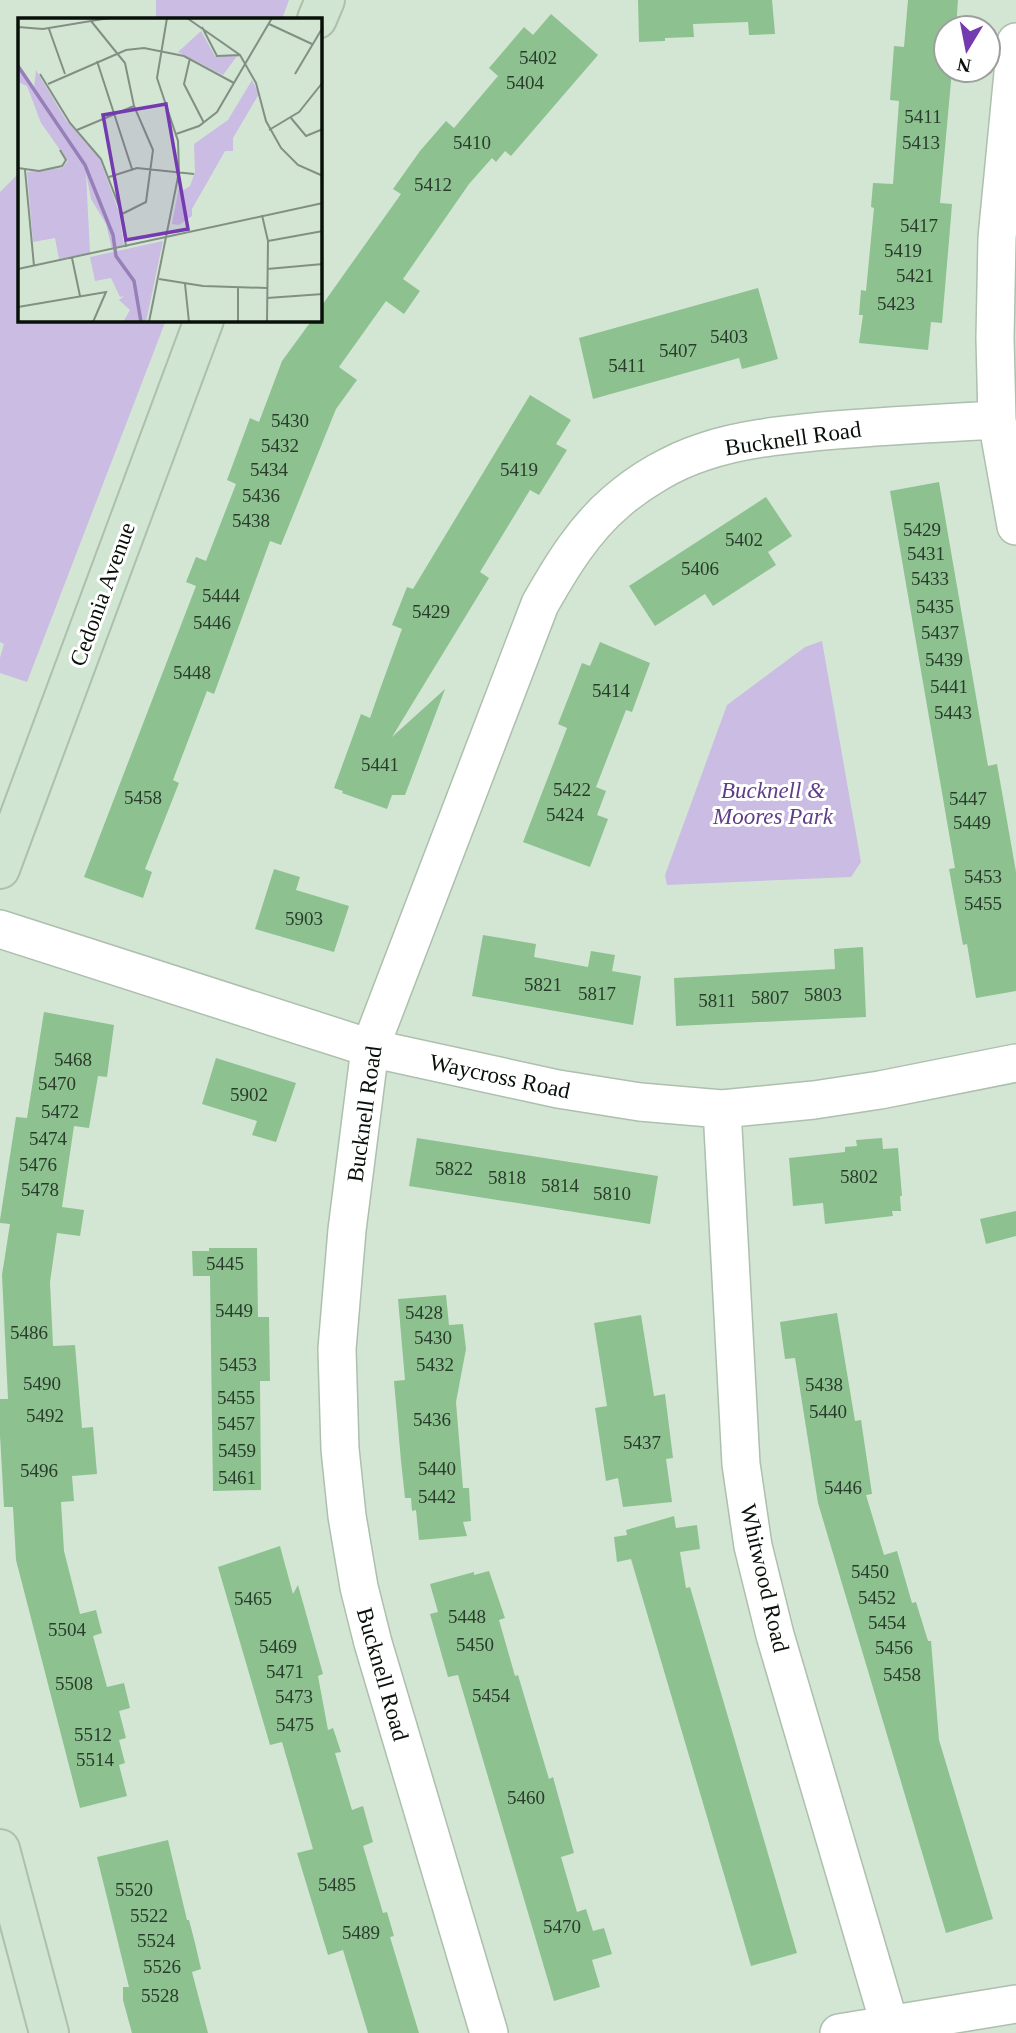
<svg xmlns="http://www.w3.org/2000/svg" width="1016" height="2033" viewBox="0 0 1016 2033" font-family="'Times New Roman',serif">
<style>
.green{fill:#cabce2}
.building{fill:#8dc190}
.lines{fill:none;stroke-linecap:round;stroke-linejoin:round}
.street-casing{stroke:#adbfad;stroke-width:40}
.secondary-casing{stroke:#adbfad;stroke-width:42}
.street{stroke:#fff;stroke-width:37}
.secondary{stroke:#d0e6d3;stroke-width:38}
.labels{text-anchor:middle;stroke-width:6;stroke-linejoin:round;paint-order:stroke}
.number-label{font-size:19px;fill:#2a3c2c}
.street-label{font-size:23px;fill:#09100a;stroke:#fff}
.park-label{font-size:23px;font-style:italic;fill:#5f3e87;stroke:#fff}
.inset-river{fill:none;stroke:#9780ba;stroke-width:3.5}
.inset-road{fill:none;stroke:#829083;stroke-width:2}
.view{fill:#743ab0;fill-opacity:0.15;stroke:#743ab0;stroke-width:3.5}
.inset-edge{fill:none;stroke:#09100a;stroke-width:3.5}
</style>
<rect width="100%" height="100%" fill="#d3e6d4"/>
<path class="green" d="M 156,0 L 289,0 L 282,19 L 156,19 Z
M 19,173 L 19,320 L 166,320 L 27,682 L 0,673 L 0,658 L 4,644 L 0,642 L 0,192 Z
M 822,641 L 861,862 L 851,877 L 667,885 L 665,875 L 727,705 L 805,647 Z"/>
<path class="building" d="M 638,0 L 772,0 L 775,34 L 749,35 L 748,22 L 693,24 L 694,37 L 665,38 L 665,41 L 639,42 Z
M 908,0 L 958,0 L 956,28 L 946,28 L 946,70 L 952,70 L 940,203 L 952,204 L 951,217 L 942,323 L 931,322 L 928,350 L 859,343 L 863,315 L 859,315 L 861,290 L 866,291 L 874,208 L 871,207 L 873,183 L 893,184 L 899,101 L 890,100 L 894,46 L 904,47 Z
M 551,14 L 598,55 L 511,156 L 505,151 L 496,162 L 492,158 L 469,184 L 403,279 L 420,291 L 404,314 L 386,301 L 339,367 L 357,380 L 336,409 L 281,545 L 270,541 L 214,694 L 207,691 L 173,780 L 179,783 L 145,869 L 152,872 L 143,898 L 84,877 L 196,586 L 186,582 L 196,557 L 206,561 L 236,484 L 227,480 L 250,418 L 259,422 L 282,361 L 312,320 L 320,320 L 320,308 L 401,194 L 393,189 L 420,151 L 446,121 L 454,128 L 498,76 L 489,68 L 524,27 L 533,35 Z
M 758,288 L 778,359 L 742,369 L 739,358 L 593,399 L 579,338 Z
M 530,395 L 571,420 L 556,444 L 567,450 L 539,495 L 530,490 L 480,572 L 489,578 L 392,737 L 445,689 L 405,795 L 392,795 L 387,809 L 342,793 L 343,791 L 334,788 L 361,714 L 370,718 L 379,692 L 402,629 L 392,625 L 407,587 L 413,589 Z
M 939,482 L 988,766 L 997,764 L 1016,872 L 1016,991 L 976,998 L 967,944 L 963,945 L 949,869 L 955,868 L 890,491 Z
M 766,497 L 792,536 L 768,552 L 776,565 L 713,606 L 705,594 L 655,626 L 629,586 Z
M 600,642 L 650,663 L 632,712 L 626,710 L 596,787 L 606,791 L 597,815 L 608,819 L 590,867 L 523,842 L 567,728 L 558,724 L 582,663 L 590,666 Z
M 274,869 L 300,877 L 296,890 L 349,906 L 334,952 L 255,929 Z
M 483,935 L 536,944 L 534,957 L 588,967 L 591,951 L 615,955 L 612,971 L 641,976 L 633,1025 L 472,996 Z
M 863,947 L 866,1017 L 676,1026 L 674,978 L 835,969 L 834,949 Z
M 44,1012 L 114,1025 L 107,1077 L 98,1076 L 89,1128 L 74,1126 L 62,1207 L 84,1210 L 80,1236 L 57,1233 L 50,1282 L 53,1346 L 75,1345 L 82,1428 L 93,1427 L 97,1474 L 72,1476 L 74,1501 L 61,1502 L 64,1551 L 80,1614 L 96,1610 L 102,1633 L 93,1636 L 107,1687 L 124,1683 L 130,1708 L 119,1711 L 126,1738 L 119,1740 L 125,1763 L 119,1765 L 127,1796 L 80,1808 L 16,1560 L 13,1507 L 4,1507 L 0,1435 L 0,1399 L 8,1399 L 2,1275 L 10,1224 L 0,1223 L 0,1220 L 16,1117 L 27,1118 Z
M 216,1058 L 296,1083 L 276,1142 L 252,1135 L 257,1121 L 202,1104 Z
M 417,1138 L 658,1176 L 650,1224 L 409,1186 Z
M 882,1138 L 883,1149 L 898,1148 L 902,1196 L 900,1196 L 901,1211 L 892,1211 L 893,1216 L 825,1224 L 823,1203 L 793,1206 L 789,1158 L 845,1152 L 845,1147 L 857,1146 L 856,1140 Z
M 1016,1211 L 1016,1236 L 986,1244 L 980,1219 Z
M 209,1248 L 257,1248 L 258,1317 L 269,1317 L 270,1381 L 260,1381 L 261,1490 L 213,1491 L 210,1276 L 193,1276 L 192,1251 L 209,1251 Z
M 446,1295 L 449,1325 L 463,1324 L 466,1349 L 456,1402 L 463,1488 L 469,1488 L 471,1521 L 463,1522 L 467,1536 L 419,1540 L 416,1510 L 412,1511 L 411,1498 L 405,1498 L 401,1461 L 394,1381 L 405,1380 L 398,1299 Z
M 837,1313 L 855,1421 L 861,1420 L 872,1494 L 866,1495 L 884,1555 L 897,1551 L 912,1603 L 916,1602 L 928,1641 L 931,1641 L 939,1740 L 993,1919 L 946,1933 L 818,1503 L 795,1358 L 785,1359 L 780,1322 Z
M 641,1315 L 654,1396 L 665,1394 L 673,1458 L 666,1459 L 672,1502 L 623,1507 L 618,1478 L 606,1481 L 595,1408 L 607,1406 L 594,1323 Z
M 674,1516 L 676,1528 L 697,1525 L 700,1549 L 680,1552 L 686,1588 L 690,1587 L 797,1953 L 751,1966 L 631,1559 L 617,1562 L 614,1537 L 627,1535 L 626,1530 Z
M 280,1546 L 293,1594 L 298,1585 L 323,1674 L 318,1676 L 328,1730 L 333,1728 L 341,1752 L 335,1753 L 352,1810 L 363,1806 L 373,1842 L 363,1846 L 383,1913 L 387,1912 L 394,1936 L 390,1937 L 419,2033 L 368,2033 L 343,1950 L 328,1955 L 297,1853 L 313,1849 L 282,1742 L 270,1745 L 218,1567 Z
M 489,1571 L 505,1618 L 499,1620 L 515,1676 L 518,1675 L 549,1779 L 553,1777 L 574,1853 L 561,1857 L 577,1912 L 586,1909 L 593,1931 L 604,1928 L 612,1954 L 592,1960 L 600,1987 L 554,2001 L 458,1675 L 448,1677 L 430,1614 L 438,1612 L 430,1584 L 474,1572 L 474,1575 Z
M 168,1840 L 187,1920 L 189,1920 L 195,1943 L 201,1969 L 192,1972 L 208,2033 L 132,2033 L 123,2000 L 123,1987 L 129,1987 L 97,1857 Z"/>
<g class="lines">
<defs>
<path id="street" d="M 1016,42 L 997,238 L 995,338 L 997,420 L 1016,526
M 0,929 L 370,1048 L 558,1089 L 640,1102 L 722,1109 L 814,1100 L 880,1090 L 1016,1063
M 722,1109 L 741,1464 L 753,1546 L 775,1635 L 892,2033
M 489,2033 L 373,1643 L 359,1587 L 347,1516 L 340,1449 L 337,1349 L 347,1230 L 370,1048 L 540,604 C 561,567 584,529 616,502 C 640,481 672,462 703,452 C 741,439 783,435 823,431 C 881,426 939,423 997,420
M 839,2033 L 1016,2004"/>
<path id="secondary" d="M 317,19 L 325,0
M 0,869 L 204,320
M 0,1849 L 49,2033"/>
</defs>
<use href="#street" class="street-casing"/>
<use href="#secondary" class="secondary-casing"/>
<use href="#street" class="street"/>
<use href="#secondary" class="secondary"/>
</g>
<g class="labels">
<g class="number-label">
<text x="538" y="64">5402</text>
<text x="525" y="89">5404</text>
<text x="923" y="123">5411</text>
<text x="472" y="149">5410</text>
<text x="921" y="149">5413</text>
<text x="433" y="191">5412</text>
<text x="919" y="232">5417</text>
<text x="903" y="257">5419</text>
<text x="915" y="282">5421</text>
<text x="896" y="310">5423</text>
<text x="729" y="343">5403</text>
<text x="678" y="357">5407</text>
<text x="627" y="372">5411</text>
<text x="290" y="427">5430</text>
<text x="280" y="452">5432</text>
<text x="269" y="476">5434</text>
<text x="519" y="476">5419</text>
<text x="261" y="502">5436</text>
<text x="251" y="527">5438</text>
<text x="922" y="536">5429</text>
<text x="744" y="546">5402</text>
<text x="926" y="560">5431</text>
<text x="700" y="575">5406</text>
<text x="930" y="585">5433</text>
<text x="221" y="602">5444</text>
<text x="935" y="613">5435</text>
<text x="431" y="618">5429</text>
<text x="212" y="629">5446</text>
<text x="940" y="639">5437</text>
<text x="944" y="666">5439</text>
<text x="192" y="679">5448</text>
<text x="949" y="693">5441</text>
<text x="611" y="697">5414</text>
<text x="953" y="719">5443</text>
<text x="380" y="771">5441</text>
<text x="572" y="796">5422</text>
<text x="143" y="804">5458</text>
<text x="968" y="805">5447</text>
<text x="565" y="821">5424</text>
<text x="972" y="829">5449</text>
<text x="983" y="883">5453</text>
<text x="983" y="910">5455</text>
<text x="304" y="925">5903</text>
<text x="543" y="991">5821</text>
<text x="597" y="1000">5817</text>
<text x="823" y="1001">5803</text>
<text x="770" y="1004">5807</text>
<text x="717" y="1007">5811</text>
<text x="73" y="1066">5468</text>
<text x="57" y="1090">5470</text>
<text x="249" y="1101">5902</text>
<text x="60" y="1118">5472</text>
<text x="48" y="1145">5474</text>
<text x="38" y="1171">5476</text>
<text x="454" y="1175">5822</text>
<text x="859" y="1183">5802</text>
<text x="507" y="1184">5818</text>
<text x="560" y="1192">5814</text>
<text x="40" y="1196">5478</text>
<text x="612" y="1200">5810</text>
<text x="225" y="1270">5445</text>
<text x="234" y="1317">5449</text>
<text x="424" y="1319">5428</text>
<text x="29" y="1339">5486</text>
<text x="433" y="1344">5430</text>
<text x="238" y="1371">5453</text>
<text x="435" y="1371">5432</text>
<text x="42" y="1390">5490</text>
<text x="824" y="1391">5438</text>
<text x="236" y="1404">5455</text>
<text x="828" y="1418">5440</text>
<text x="45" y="1422">5492</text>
<text x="432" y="1426">5436</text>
<text x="236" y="1430">5457</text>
<text x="642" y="1449">5437</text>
<text x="237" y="1457">5459</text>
<text x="437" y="1475">5440</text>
<text x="39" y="1477">5496</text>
<text x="237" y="1484">5461</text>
<text x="843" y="1494">5446</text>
<text x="437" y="1503">5442</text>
<text x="870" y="1578">5450</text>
<text x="877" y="1604">5452</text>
<text x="253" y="1605">5465</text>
<text x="467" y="1623">5448</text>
<text x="887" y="1629">5454</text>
<text x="67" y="1636">5504</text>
<text x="475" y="1651">5450</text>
<text x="278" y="1653">5469</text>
<text x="894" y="1654">5456</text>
<text x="285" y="1678">5471</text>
<text x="902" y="1681">5458</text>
<text x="74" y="1690">5508</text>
<text x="491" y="1702">5454</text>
<text x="294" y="1703">5473</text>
<text x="295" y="1731">5475</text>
<text x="93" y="1741">5512</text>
<text x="95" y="1766">5514</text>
<text x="526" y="1804">5460</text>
<text x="337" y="1891">5485</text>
<text x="134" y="1896">5520</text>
<text x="149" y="1922">5522</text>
<text x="562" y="1933">5470</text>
<text x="361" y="1939">5489</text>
<text x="156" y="1947">5524</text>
<text x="162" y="1973">5526</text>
<text x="160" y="2002">5528</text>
</g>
<g class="street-label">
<text transform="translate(793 438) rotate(-8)" y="8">Bucknell Road</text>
<text transform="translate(102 594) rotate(-70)" y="8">Cedonia Avenue</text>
<text transform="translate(500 1076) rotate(12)" y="8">Waycross Road</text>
<text transform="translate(364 1114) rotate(-82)" y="8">Bucknell Road</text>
<text transform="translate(765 1578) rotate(77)" y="8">Whitwood Road</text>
<text transform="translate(383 1674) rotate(74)" y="8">Bucknell Road</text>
</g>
<g class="park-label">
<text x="773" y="798">Bucknell &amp;<tspan x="773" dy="26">Moores Park</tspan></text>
</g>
</g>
<g transform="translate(18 18)">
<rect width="304" height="304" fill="#d3e6d4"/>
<path d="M 183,13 L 197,38 L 219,38 L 205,57 L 160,34 ZM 0,49 L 16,70 L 18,52 L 48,102 L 82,141 L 101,194 L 106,227 L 94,231 L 88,206 L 73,181 L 68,155 L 72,235 L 41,241 L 37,220 L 15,224 L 9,154 L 44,150 L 50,143 L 23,105 L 9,68 L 0,64 ZM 234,62 L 241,76 L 215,120 L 215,133 L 207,133 L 174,191 L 174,198 L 161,207 L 154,206 L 161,169 L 166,172 L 172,168 L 177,154 L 176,126 L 210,102 ZM 145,223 L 128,304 L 105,304 L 112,292 L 101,282 L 106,278 L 102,279 L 93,260 L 77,263 L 72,239 Z" fill="#cabce2"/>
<path class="inset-river" d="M 0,48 L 67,147 L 95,217 L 98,238 L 116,263 L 123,304"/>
<path class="inset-road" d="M 169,0 L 222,37 L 238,65 L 248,103 L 263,130 L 280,147 L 305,158M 73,3 L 107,45 L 116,88 L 135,132 L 128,184 L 104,196M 251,6 L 294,26M 0,9 L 25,11 L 91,0M 184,9 L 199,38 L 222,37M 31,11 L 47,56M 172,40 L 166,66 L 186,105M 79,43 L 114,151M 22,56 L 52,105 L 83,141 L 104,196 L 108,229M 277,56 L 305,9M 30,66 L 108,32 L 126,30 L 166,38 L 216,65M 273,100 L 288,118 L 305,111M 59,112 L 116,88M 251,112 L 281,94 L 305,64M 158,116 L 181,108 L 199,94 L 254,0M 0,150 L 21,153 L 44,148 L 48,142 L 42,132M 7,152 L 16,248M 91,159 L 119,150 L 176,156M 244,197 L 250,223 L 249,304M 250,223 L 305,213M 54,240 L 62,278M 0,251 L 305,185M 249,251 L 305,246M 141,261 L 185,268 L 249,270M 167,266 L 171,304M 220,270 L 220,304M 249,280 L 305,276M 0,289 L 88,274 L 75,304M 131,304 L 161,154 L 160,123 L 139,60 L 149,0"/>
<path class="view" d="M 148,86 L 170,211 L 108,222 L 85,97 Z"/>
<rect width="304" height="304" class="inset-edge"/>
</g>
<g transform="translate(967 49) rotate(190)"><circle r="33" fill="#ffffff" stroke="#9d9f9d" stroke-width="2"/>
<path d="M0-5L12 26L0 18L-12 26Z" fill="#743ab0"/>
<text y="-10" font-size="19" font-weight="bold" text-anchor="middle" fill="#09100a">N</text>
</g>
</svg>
